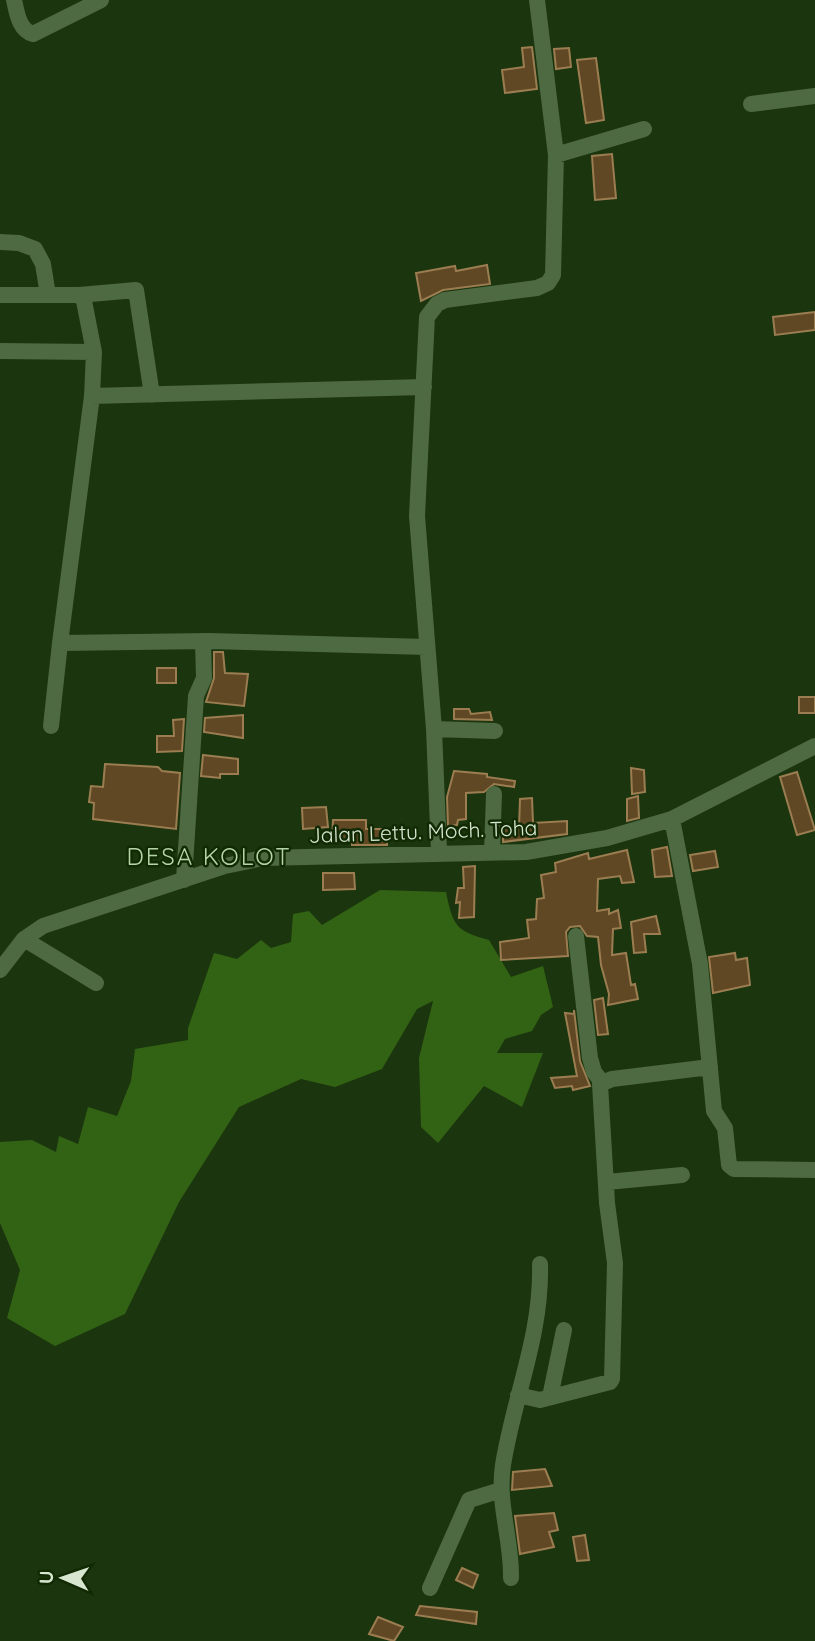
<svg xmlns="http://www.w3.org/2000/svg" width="815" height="1641" viewBox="0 0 815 1641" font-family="Quicksand,sans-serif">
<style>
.forest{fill:#326314}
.building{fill:#604825;stroke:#9b7d51;stroke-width:2}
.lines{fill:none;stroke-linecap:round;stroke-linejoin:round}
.minor{stroke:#4e6a42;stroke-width:16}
.labels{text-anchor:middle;stroke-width:5;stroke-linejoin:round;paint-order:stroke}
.street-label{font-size:21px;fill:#d6e6cf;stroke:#112a03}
.quarter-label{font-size:24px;letter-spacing:2px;fill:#b4d4a7;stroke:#112a03}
</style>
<rect width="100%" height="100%" fill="#1b350e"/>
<path class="forest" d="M 380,890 L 446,892 C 453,925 455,931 489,940 L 511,977 L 543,966 L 553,1007 L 541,1015 L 532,1031 L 505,1039 L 497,1053 L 543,1053 L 522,1107 L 484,1086 L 438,1143 L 421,1127 L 419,1058 L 433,1001 L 417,1009 L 382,1069 L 335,1087 L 301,1079 L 239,1107 L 179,1202 L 125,1314 L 55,1346 L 7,1318 L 20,1270 L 0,1223 L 0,1142 L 32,1140 L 56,1152 L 59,1136 L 78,1144 L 88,1107 L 117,1116 L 131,1081 L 135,1049 L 188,1040 L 188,1028 L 214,953 L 237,959 L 261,940 L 271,948 L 291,942 L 293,914 L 309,911 L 322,925 Z"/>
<path class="building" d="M 532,47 L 537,89 L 505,93 L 502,70 L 524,67 L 522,48 Z
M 569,48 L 571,67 L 556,69 L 554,49 Z
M 596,58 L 604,120 L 586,123 L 577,60 Z
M 612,154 L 616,198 L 595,200 L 592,156 Z
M 487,265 L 490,284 L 443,290 L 421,301 L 416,273 L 455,266 L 456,271 Z
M 815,312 L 815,330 L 775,335 L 773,317 Z
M 214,652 L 223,652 L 225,673 L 248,674 L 244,706 L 206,702 L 214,678 Z
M 157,668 L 176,668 L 176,683 L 157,683 Z
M 799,697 L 815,697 L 815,713 L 799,713 Z
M 454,709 L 469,709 L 471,714 L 490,712 L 492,720 L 454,719 Z
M 243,715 L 243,738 L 204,732 L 205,718 Z
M 184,719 L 182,751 L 157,752 L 157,736 L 174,736 L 173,720 Z
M 203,755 L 238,759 L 238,774 L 220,774 L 220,778 L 201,776 Z
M 105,764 L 158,767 L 162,771 L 180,773 L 176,829 L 93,819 L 94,803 L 89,802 L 91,786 L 103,787 Z
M 631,768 L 644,770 L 645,792 L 632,794 Z
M 454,771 L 487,774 L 487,777 L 515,781 L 514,787 L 494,784 L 484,792 L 466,793 L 466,819 L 458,820 L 457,825 L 448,826 L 447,797 Z
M 797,772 L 815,830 L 797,835 L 780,777 Z
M 638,796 L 639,818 L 627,821 L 627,799 Z
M 532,798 L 533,823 L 567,821 L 567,834 L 503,842 L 503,825 L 519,827 L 520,799 Z
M 326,807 L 328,827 L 303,829 L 302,808 Z
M 333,820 L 366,820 L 366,829 L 387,829 L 387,845 L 352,845 L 352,839 L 332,841 Z
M 667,847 L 672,876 L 655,877 L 652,850 Z
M 627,850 L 634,882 L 622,883 L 620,876 L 598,879 L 597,911 L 609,909 L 609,914 L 618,910 L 621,928 L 613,929 L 612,955 L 626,953 L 631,985 L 635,984 L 638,999 L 608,1005 L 609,994 L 601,965 L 598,937 L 587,936 L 580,926 L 570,927 L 566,932 L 568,956 L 501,960 L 500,942 L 529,938 L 527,920 L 536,919 L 537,899 L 544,898 L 541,875 L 556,872 L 555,863 L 588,853 L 589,859 Z
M 715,851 L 718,867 L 693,871 L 690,855 Z
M 475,866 L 474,917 L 459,918 L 460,902 L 456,903 L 458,888 L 464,888 L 463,867 Z
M 323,873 L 354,873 L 355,889 L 323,890 Z
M 656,916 L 660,934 L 644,934 L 646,952 L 634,953 L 631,922 Z
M 735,953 L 736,960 L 747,958 L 750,985 L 713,993 L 709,957 Z
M 603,998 L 608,1034 L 598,1035 L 594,1000 Z
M 574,1010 L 580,1061 L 590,1086 L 573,1090 L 572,1086 L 555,1088 L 551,1078 L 577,1076 L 565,1013 L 574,1014 Z
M 545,1469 L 552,1486 L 512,1490 L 513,1472 Z
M 554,1513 L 558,1530 L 549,1532 L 554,1547 L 520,1554 L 515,1516 Z
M 585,1535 L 589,1560 L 577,1561 L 573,1537 Z
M 462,1568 L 478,1575 L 473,1588 L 456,1580 Z
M 420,1606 L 477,1612 L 476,1624 L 416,1615 Z
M 378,1617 L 403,1627 L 394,1641 L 369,1634 Z"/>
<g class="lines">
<path class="minor" d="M 14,0 C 17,13 19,30 33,34 L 101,0
M 751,104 L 815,96
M 556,155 L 644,129
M 0,242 L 19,243 L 35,249 L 43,264 L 48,295
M 0,295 L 79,295 L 84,301 L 94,352 L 92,396 L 424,387
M 79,295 L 136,290 L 152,395
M 0,351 L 94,352
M 60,643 L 92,396
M 51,726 L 60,643 L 209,641 L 427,647
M 434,729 L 495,731
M 672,819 L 700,964 L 714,1111 L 725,1128 L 729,1165 L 734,1169 L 815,1170
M 439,852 L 434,729 L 417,516 L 427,317 L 437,304 L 445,300 L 537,288 L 548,283 L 553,275 L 556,155 L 537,0
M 492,852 L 494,794
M 184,880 L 196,696 L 204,678 L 203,642
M 576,936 L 590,1058 L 594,1072 L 602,1082
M 24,939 L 96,983
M 0,970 L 24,939 L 43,926 L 225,866 L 263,858 L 526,852 L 607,838 L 672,819 L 815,746
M 607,1182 L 682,1175
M 518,1395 L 540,1400 L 610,1382 L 612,1379 L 615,1263 L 607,1203 L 600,1084 L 612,1079 L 710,1067
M 550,1397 L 564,1330
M 511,1578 C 512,1540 497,1504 503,1465 C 514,1396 542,1335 540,1264
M 430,1588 L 469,1500 L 501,1490"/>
</g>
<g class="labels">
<g class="street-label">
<text transform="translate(423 832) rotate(-2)" y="7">Jalan Lettu. Moch. Toha</text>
</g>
<g class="quarter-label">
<text x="209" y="865">DESA KOLOT</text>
</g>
</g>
<g transform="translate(63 1578) rotate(272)" stroke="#112a03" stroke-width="5" paint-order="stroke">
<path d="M0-5L12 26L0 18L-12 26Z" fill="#d6e6cf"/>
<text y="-10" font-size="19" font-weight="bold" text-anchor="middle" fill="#d6e6cf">U</text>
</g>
</svg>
